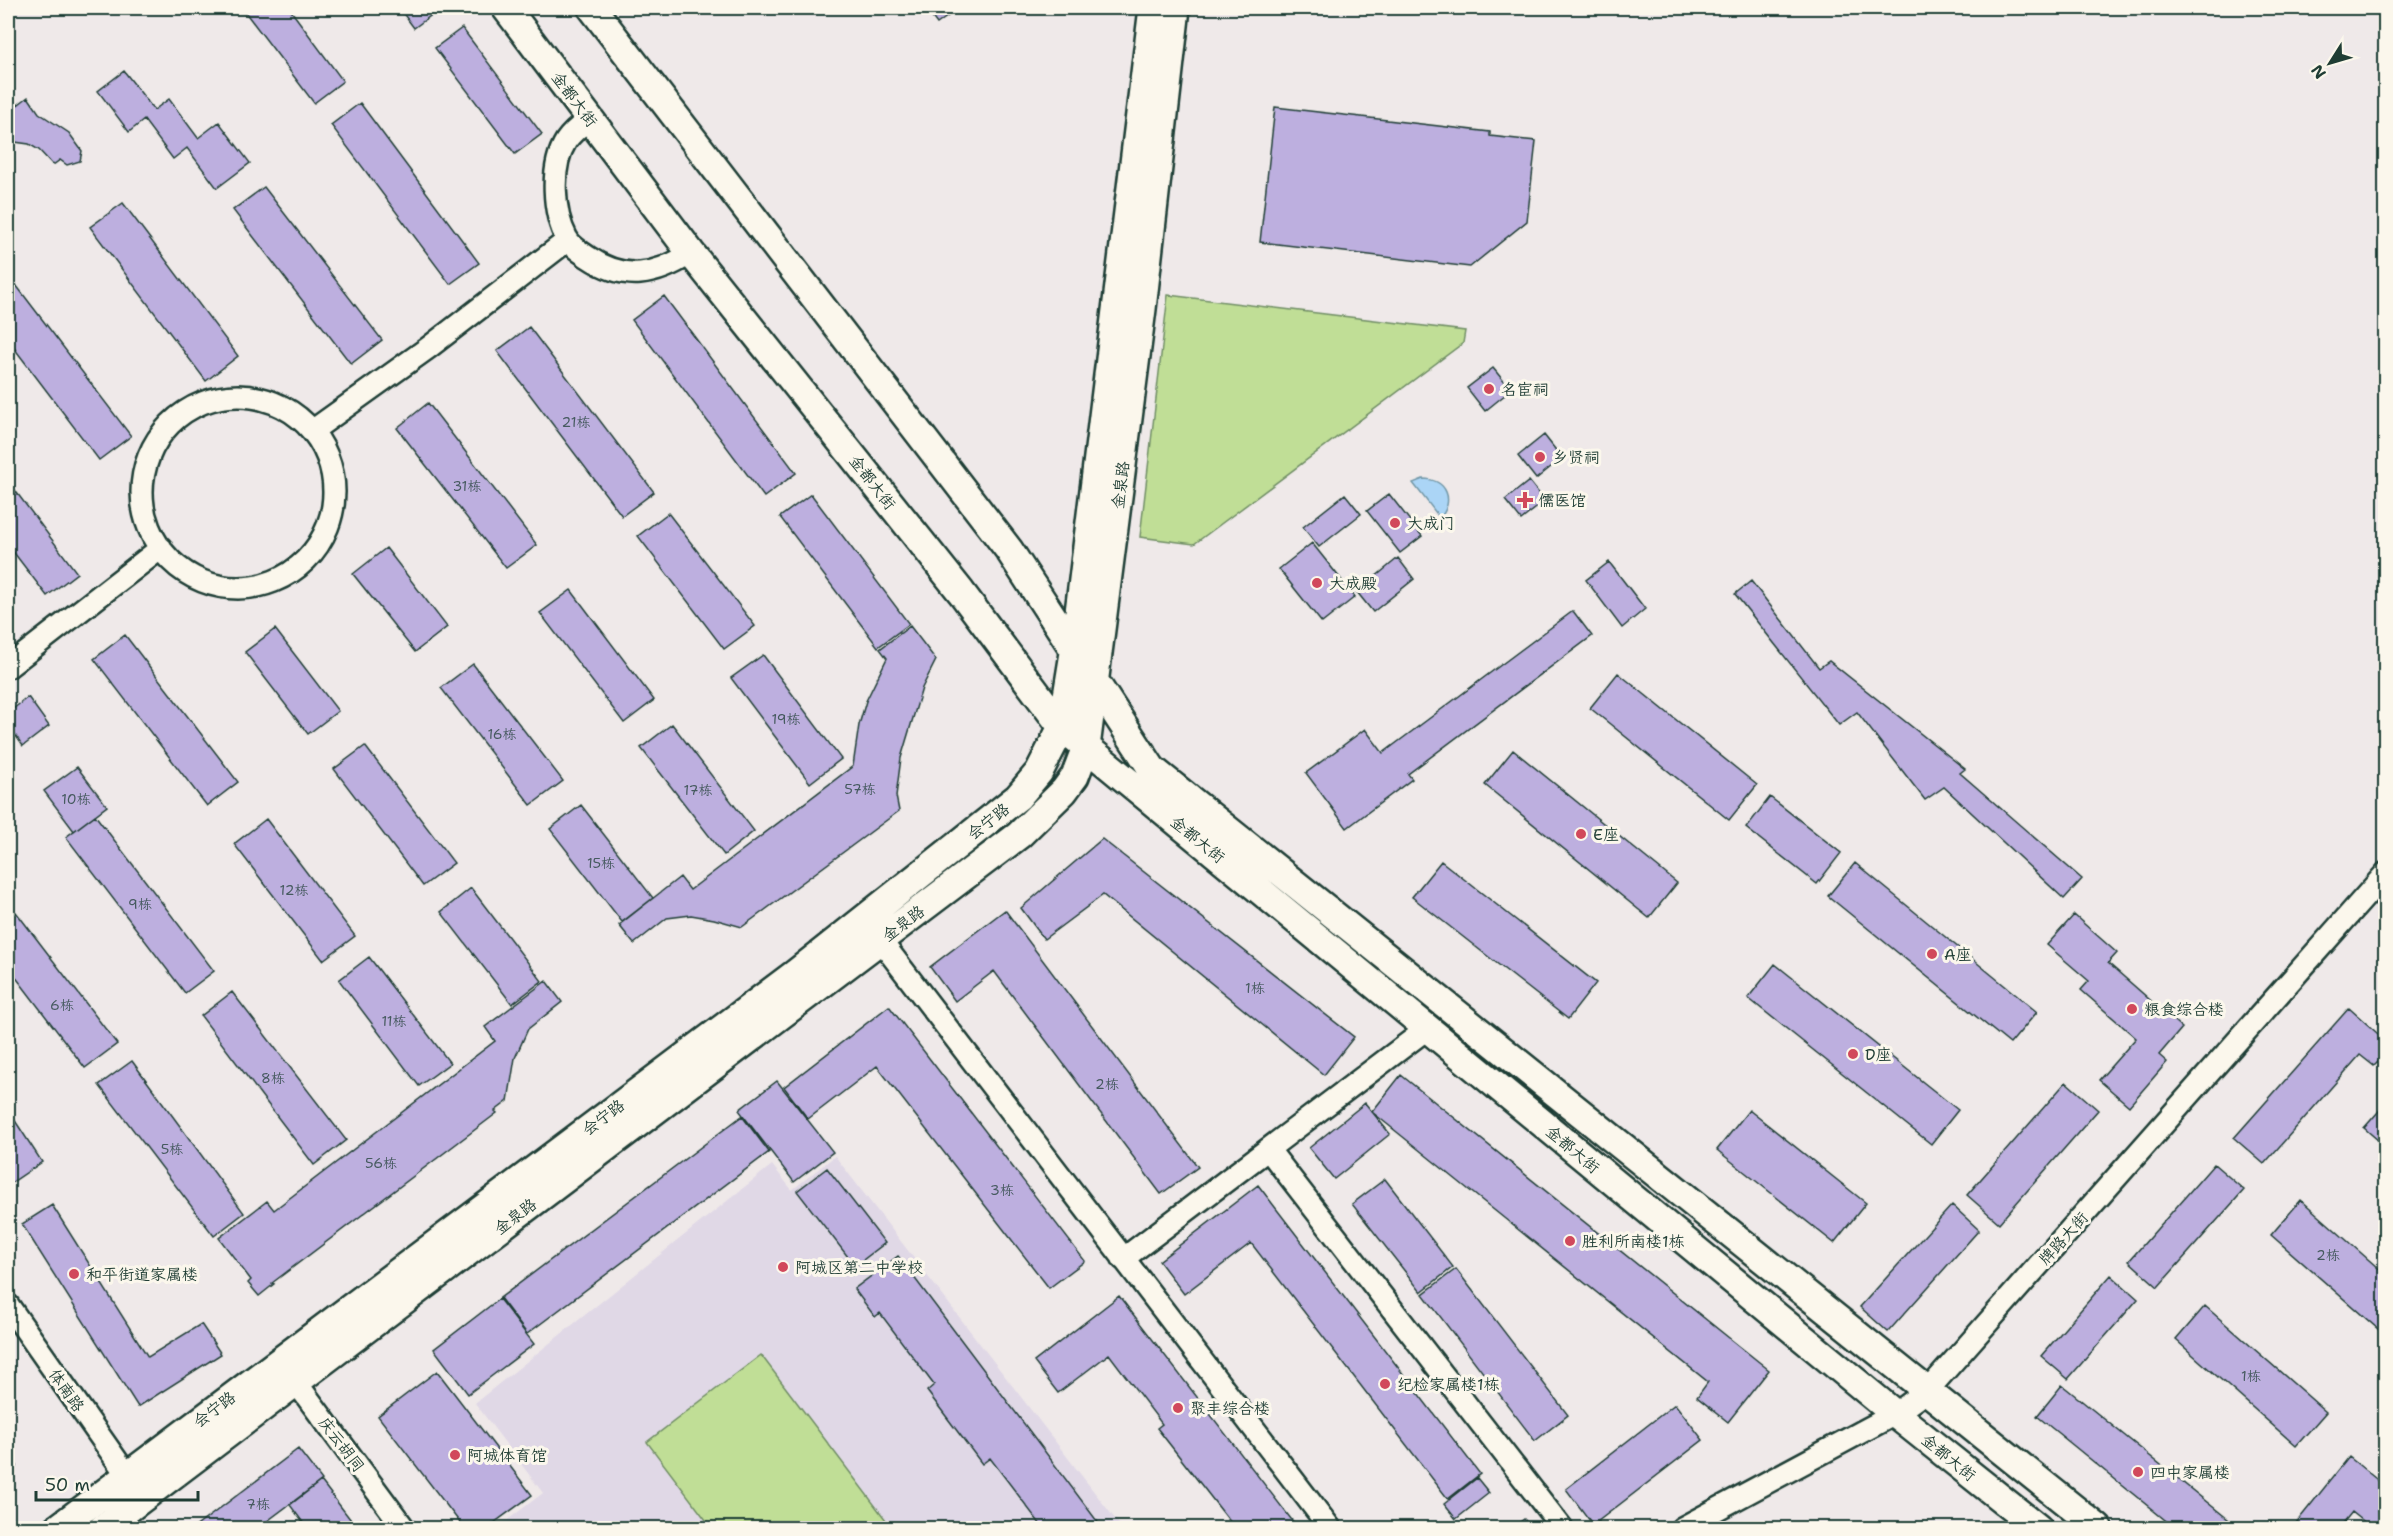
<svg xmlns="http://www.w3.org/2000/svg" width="2393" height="1536" viewBox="0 0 2393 1536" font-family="'Shantell Sans','LXGW WenKai TC',sans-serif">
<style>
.built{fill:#e0d8e6}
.green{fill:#c0de96;stroke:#708e65;stroke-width:1.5}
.water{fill:#abd5f6;stroke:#7398a8;stroke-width:1.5}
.building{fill:#bdafdf;stroke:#1f3d34;stroke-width:1.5}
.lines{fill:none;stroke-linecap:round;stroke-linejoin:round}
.minor-casing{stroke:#1f3d34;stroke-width:26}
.major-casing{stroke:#1f3d34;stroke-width:32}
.minor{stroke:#fbf7ec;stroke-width:21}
.major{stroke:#fbf7ec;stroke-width:27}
.poi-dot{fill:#d1495b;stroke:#fbf7ec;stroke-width:2}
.labels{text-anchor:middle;stroke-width:6;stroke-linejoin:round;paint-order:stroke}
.number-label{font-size:14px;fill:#465a5f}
.street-label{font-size:16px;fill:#1f3d34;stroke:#fbf7ec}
.poi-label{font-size:16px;fill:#1f3d34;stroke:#fbf7ec;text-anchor:start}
</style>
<rect width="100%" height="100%" fill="#efe9e9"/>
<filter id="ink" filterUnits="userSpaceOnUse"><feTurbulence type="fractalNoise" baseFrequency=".0167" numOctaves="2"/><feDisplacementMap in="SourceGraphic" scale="12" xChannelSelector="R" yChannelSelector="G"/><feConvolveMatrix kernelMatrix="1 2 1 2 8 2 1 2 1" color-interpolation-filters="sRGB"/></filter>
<g filter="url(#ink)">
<path class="built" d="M 835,1156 L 1122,1528 L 497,1528 L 543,1493 L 475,1403 L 772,1165 L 792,1190 Z"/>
<path class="green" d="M 1168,295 L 1465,331 L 1463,343 L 1194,544 L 1140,537 Z
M 761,1355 L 892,1528 L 712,1528 L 647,1442 Z"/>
<path class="water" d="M 1423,479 C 1447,479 1455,501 1440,518 L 1413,483 Z"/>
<path class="building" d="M 242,8 L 289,8 L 343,81 L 314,103 Z
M 399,8 L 441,8 L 414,28 Z
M 925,8 L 959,8 L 937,24 Z
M 462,28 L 542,134 L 515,154 L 435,48 Z
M 124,71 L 154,110 L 169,99 L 198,138 L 219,122 L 250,163 L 217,188 L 187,148 L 173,159 L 144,120 L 129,132 L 98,91 Z
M 28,97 L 39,113 L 69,133 L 82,151 L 80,161 L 67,165 L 60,160 L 53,165 L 39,150 L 29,144 L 8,141 L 8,106 L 15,107 Z
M 360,103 L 479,263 L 450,284 L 331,125 Z
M 1275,107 L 1490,132 L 1490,136 L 1536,141 L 1527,221 L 1470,267 L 1260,242 Z
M 264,187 L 382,340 L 351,364 L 233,210 Z
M 123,203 L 238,356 L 206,381 L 90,227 Z
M 16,285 L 131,436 L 99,460 L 8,340 L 8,291 Z
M 664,296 L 796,473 L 764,497 L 632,320 Z
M 529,327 L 654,492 L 622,516 L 497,351 Z
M 1493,368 L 1511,390 L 1485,411 L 1467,388 Z
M 428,403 L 537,545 L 506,568 L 397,428 Z
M 1544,435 L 1562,458 L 1536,479 L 1518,456 Z
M 8,481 L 77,573 L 47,596 L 8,545 Z
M 1529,481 L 1545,501 L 1521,520 L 1505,500 Z
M 811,494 L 909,624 L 878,647 L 780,517 Z
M 1345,494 L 1361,514 L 1319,547 L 1303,527 Z
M 1389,494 L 1422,536 L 1400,553 L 1367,511 Z
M 668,513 L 755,626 L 724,649 L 638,536 Z
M 1312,543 L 1355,597 L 1322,623 L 1279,569 Z
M 386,548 L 447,627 L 415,652 L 353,574 Z
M 1398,558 L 1414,579 L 1373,612 L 1357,592 Z
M 1609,562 L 1645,609 L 1622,628 L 1586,580 Z
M 1751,581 L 1819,668 L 1829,661 L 1965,769 L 1960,773 L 2082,879 L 2064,899 L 1944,787 L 1925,800 L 1857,712 L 1839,725 L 1735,594 Z
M 571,590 L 654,700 L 624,723 L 540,613 Z
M 1573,611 L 1592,636 L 1408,774 L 1412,779 L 1347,828 L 1306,773 L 1365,729 L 1383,753 Z
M 910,626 L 936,660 L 922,688 L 901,758 L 896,796 L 899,811 L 742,927 L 714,919 L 691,915 L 667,918 L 634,944 L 619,925 L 680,877 L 690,890 L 853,766 L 859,725 L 866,701 L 887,658 L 880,649 Z
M 275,629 L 338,711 L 308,734 L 245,652 Z
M 125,635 L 238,782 L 207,806 L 94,659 Z
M 763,655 L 841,759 L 810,783 L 731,678 Z
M 473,664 L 563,781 L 531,805 L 441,688 Z
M 1618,673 L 1757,785 L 1729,820 L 1590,708 Z
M 28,697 L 49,726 L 23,746 L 8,725 L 8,713 Z
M 672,724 L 754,831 L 724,855 L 641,748 Z
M 365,746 L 454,863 L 423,886 L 334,769 Z
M 1513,750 L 1677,883 L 1649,918 L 1485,785 Z
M 77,767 L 107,806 L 74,831 L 44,791 Z
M 1770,797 L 1841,853 L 1817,884 L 1746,828 Z
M 581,805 L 653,898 L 622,922 L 550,829 Z
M 95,815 L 214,971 L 185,993 L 66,837 Z
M 266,819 L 355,936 L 323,960 L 234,844 Z
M 1102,839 L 1354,1037 L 1324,1075 L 1103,895 L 1044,939 L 1021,908 Z
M 1441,861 L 1596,983 L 1568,1019 L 1412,897 Z
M 1855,863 L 2037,1012 L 2010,1044 L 1828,896 Z
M 471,888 L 542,981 L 512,1004 L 441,912 Z
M 1005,910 L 1198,1167 L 1161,1194 L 994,971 L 955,1001 L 930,967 Z
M 16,912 L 117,1044 L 85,1068 L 8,967 L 8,919 Z
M 2074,915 L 2117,953 L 2108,963 L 2182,1028 L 2159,1055 L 2167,1062 L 2129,1106 L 2099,1080 L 2136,1038 L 2081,990 L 2089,981 L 2047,945 Z
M 369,957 L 450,1063 L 419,1086 L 339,980 Z
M 1775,964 L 1958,1110 L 1931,1144 L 1748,998 Z
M 546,981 L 562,1002 L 528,1029 L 515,1058 L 508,1101 L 495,1111 L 497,1113 L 272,1283 L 274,1284 L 259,1296 L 248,1283 L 251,1280 L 219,1238 L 267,1201 L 274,1210 L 495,1041 L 485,1027 Z
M 232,992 L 346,1140 L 314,1165 L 201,1016 Z
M 889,1006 L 1085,1261 L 1049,1288 L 877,1066 L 808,1119 L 784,1087 Z
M 2349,1008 L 2386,1041 L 2386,1054 L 2374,1066 L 2360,1055 L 2264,1164 L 2234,1138 Z
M 132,1061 L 244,1213 L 214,1236 L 99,1085 Z
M 1401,1075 L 1769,1370 L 1728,1422 L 1697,1397 L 1708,1382 L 1372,1112 Z
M 777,1081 L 833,1152 L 794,1182 L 739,1110 Z
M 2066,1082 L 2098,1110 L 1999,1223 L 1967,1195 Z
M 1365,1103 L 1390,1134 L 1334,1179 L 1309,1148 Z
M 2386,1103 L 2386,1147 L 2364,1128 Z
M 8,1110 L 42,1162 L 8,1185 Z
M 1749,1110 L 1866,1203 L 1834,1243 L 1717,1150 Z
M 742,1116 L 769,1152 L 527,1334 L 500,1298 Z
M 2214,1164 L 2244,1190 L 2158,1287 L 2129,1261 Z
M 827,1168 L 885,1243 L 855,1266 L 797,1191 Z
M 1385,1179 L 1453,1267 L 1421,1292 L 1352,1204 Z
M 1258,1185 L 1480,1474 L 1448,1499 L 1251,1243 L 1184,1294 L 1159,1261 Z
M 2301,1200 L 2386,1275 L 2386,1336 L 2271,1235 Z
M 52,1205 L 148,1357 L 201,1324 L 221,1354 L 138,1407 L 22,1224 Z
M 1952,1205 L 1979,1230 L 1888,1332 L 1860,1307 Z
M 898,1256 L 1100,1525 L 1096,1528 L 1037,1528 L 1041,1525 L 990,1458 L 982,1464 L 927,1391 L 934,1385 L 880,1313 L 875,1317 L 854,1289 Z
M 1456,1269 L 1568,1415 L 1535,1441 L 1423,1294 Z
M 2111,1275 L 2138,1299 L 2068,1379 L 2041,1356 Z
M 1119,1296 L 1298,1528 L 1235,1528 L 1157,1428 L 1162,1424 L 1109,1354 L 1058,1393 L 1034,1362 Z
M 499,1299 L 534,1344 L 468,1394 L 434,1349 Z
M 2205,1306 L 2326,1412 L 2296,1446 L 2176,1340 Z
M 437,1371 L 532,1495 L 487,1528 L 464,1528 L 378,1416 Z
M 2062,1385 L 2239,1528 L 2175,1528 L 2037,1416 Z
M 1675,1404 L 1703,1440 L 1593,1525 L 1566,1489 Z
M 298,1449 L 322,1480 L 258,1528 L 194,1528 Z
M 8,1454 L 17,1466 L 8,1472 Z
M 2349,1457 L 2386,1487 L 2386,1528 L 2372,1528 L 2352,1512 L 2339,1528 L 2292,1528 Z
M 1477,1478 L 1489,1493 L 1456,1519 L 1444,1504 Z
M 321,1481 L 357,1528 L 307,1528 L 290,1505 Z
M 1524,1519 L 1532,1528 L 1512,1528 Z"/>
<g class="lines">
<defs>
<path id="minor" d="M 590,118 C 581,125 572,132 566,141 C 550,166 553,213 567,239 C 571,246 582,253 588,257 C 625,282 656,276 691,253
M142 492a96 96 0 1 1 192 0a96 96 0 1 1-192 0Z
M 312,431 L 428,348 L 568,240
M 8,667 L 161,548
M 880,940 L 1330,1528
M 1268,1149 L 1562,1528
M 1123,1259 L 1428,1028
M 8,1305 L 127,1475
M 287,1370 L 404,1528
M 1682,1528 L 1895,1414 L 1928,1390 L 2386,873"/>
<path id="major" d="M 506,8 L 691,253 L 961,592 L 1062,727 L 1895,1414 L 2038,1528
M 592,8 L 1009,550 L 1152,769 L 2098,1528
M 58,1528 L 796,973 L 1018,797 L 1039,772 L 1062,727 L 1074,653 L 1153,8
M 103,1528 L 1019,835 L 1064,791 L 1075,776 L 1086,747 L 1142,309 L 1176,8"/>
</defs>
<use href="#minor" class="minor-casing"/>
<use href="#major" class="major-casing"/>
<use href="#minor" class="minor"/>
<use href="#major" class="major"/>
</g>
</g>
<g class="poi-dot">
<circle cx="1489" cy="389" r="6"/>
<circle cx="1540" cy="457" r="6"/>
<path d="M1522 491h6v6h6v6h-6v6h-6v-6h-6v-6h6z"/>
<circle cx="1395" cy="523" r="6"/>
<circle cx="1317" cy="583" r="6"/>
<circle cx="1581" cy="834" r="6"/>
<circle cx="1932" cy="954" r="6"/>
<circle cx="2132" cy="1009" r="6"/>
<circle cx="1853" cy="1054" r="6"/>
<circle cx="1570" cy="1241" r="6"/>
<circle cx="783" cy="1267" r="6"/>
<circle cx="74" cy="1274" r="6"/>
<circle cx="1385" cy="1384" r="6"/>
<circle cx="1178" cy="1408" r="6"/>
<circle cx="455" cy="1455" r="6"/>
<circle cx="2138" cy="1472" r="6"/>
</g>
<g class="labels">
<g class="number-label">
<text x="576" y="427">21栋</text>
<text x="467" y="491">31栋</text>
<text x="786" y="724">19栋</text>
<text x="502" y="739">16栋</text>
<text x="860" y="794">57栋</text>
<text x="698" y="795">17栋</text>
<text x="76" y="804">10栋</text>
<text x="601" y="868">15栋</text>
<text x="294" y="895">12栋</text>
<text x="140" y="909">9栋</text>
<text x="1255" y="993">1栋</text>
<text x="62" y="1010">6栋</text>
<text x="394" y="1026">11栋</text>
<text x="273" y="1083">8栋</text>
<text x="1107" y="1089">2栋</text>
<text x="172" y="1154">5栋</text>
<text x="381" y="1168">56栋</text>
<text x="1002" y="1195">3栋</text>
<text x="2328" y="1260">2栋</text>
<text x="2251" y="1381">1栋</text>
<text x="258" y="1509">7栋</text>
</g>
<g class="street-label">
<text transform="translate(575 99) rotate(53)" y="6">金都大街</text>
<text transform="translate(873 482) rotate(52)" y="6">金都大街</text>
<text transform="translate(1120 485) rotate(-83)" y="6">金泉路</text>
<text transform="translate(988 821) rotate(-38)" y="6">会宁路</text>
<text transform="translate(1198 839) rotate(39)" y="6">金都大街</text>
<text transform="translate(903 923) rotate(-37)" y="6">金泉路</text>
<text transform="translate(603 1117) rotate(-37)" y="6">会宁路</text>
<text transform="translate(1573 1149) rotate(40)" y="6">金都大街</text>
<text transform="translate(515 1216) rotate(-37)" y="6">金泉路</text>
<text transform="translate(2063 1238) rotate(-48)" y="6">牌路大街</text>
<text transform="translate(67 1390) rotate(55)" y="6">体南路</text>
<text transform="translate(214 1409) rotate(-37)" y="6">会宁路</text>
<text transform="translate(342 1444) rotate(53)" y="6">庆云胡同</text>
<text transform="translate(1949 1457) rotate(39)" y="6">金都大街</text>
</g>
<g class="poi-label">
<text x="1501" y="395">名宦祠</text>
<text x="1552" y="463">乡贤祠</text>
<text x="1538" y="506">儒医馆</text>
<text x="1407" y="529">大成门</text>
<text x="1329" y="589">大成殿</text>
<text x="1593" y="840">E座</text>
<text x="1944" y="960">A座</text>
<text x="2144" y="1015">粮食综合楼</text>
<text x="1865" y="1060">D座</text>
<text x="1582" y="1247">胜利所南楼1栋</text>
<text x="795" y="1273">阿城区第二中学校</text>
<text x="86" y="1280">和平街道家属楼</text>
<text x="1397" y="1390">纪检家属楼1栋</text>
<text x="1190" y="1414">聚丰综合楼</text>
<text x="467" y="1461">阿城体育馆</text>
<text x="2150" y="1478">四中家属楼</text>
</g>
</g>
<rect width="2393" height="1536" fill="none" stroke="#fbf7ec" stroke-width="30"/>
<rect x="15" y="15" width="2363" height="1506" fill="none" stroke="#1f3d34" stroke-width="2" filter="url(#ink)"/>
<g transform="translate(2330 63) rotate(233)" stroke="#fbf7ec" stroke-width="4.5" paint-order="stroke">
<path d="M0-4.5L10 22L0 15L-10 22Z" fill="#1f3d34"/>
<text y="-9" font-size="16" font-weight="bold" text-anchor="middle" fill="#1f3d34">N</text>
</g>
<path d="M36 1491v9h162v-9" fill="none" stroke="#1f3d34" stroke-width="3"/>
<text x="45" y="1491" font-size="18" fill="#1f3d34" stroke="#fbf7ec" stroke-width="4.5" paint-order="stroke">50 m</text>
</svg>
